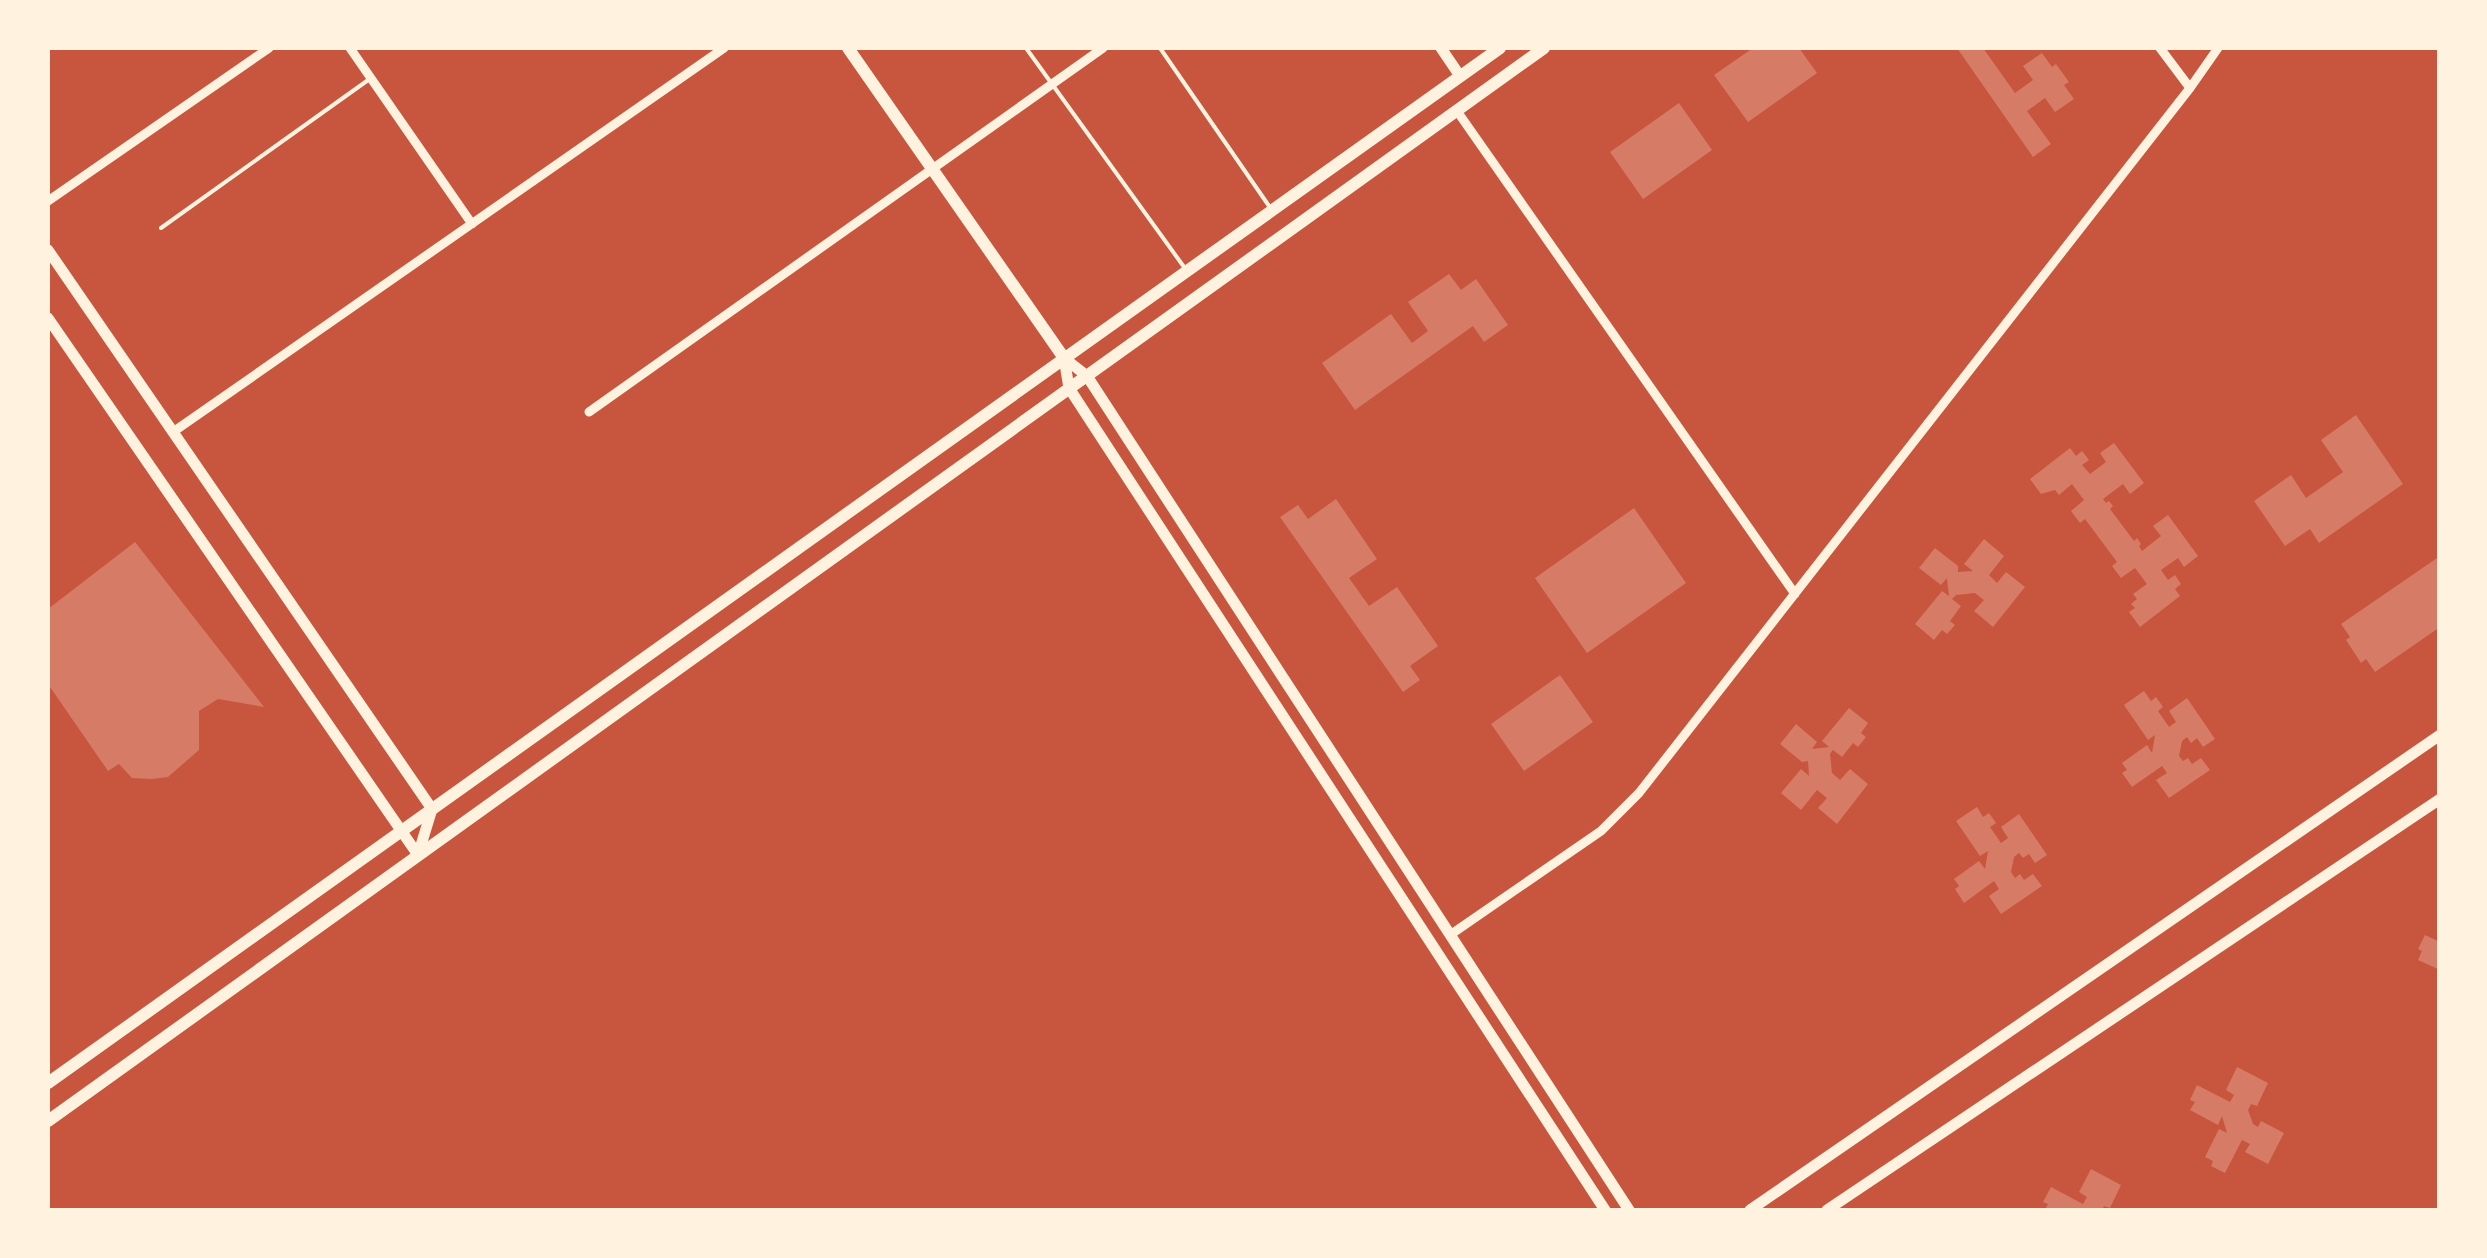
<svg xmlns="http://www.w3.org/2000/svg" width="2487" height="1258" viewBox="0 0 2487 1258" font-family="'Alegreya Sans',sans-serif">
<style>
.building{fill:#d67c66}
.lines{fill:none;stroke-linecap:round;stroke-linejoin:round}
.service{stroke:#fff3e0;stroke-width:4}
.minor{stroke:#fff3e0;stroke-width:9}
.tertiary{stroke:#fff3e0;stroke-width:11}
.secondary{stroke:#fff3e0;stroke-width:12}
</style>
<rect width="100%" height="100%" fill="#c8553d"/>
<path class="building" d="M 1753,48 L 1799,48 L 1817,73 L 1748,122 L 1714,75 Z
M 1957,48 L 1983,48 L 2015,93 L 2033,80 L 2023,66 L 2042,53 L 2052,67 L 2056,64 L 2069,82 L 2064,85 L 2074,99 L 2055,112 L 2045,98 L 2027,111 L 2051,144 L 2033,157 Z
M 1679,103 L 1712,150 L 1643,199 L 1610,152 Z
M 1449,274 L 1461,290 L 1476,279 L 1508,325 L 1484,342 L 1473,326 L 1355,410 L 1322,363 L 1391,314 L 1412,343 L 1428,331 L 1408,302 Z
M 2356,415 L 2403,484 L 2319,543 L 2310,529 L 2285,546 L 2254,501 L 2291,475 L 2306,498 L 2343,472 L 2321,440 Z
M 2114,443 L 2144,483 L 2130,494 L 2123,484 L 2103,499 L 2106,503 L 2109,501 L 2113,506 L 2110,509 L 2134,541 L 2137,538 L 2141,544 L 2139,546 L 2142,551 L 2161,536 L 2153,526 L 2168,515 L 2198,556 L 2184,567 L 2178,558 L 2161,570 L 2168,580 L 2175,575 L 2181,584 L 2175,589 L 2180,596 L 2140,627 L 2129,612 L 2135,608 L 2131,604 L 2137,599 L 2133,594 L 2147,584 L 2135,568 L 2121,578 L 2112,566 L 2117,562 L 2085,519 L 2080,523 L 2071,511 L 2084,500 L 2072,484 L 2059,495 L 2055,490 L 2041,494 L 2030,479 L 2070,448 L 2076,456 L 2082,451 L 2089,460 L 2082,465 L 2090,474 L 2106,462 L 2100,453 Z
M 1336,499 L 1377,559 L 1349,578 L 1369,606 L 1397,587 L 1438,646 L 1410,666 L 1420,680 L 1403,692 L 1280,517 L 1298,505 L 1308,519 Z
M 1634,508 L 1686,583 L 1587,653 L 1535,578 Z
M 1984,539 L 2004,556 L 1989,575 L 1997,583 L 2006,572 L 2025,587 L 1993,627 L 1974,611 L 1984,600 L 1975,593 L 1956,595 L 1952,599 L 1961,606 L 1950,621 L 1955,625 L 1947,634 L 1942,630 L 1934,640 L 1915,624 L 1942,591 L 1949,596 L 1947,578 L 1941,585 L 1919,568 L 1935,548 L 1958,566 L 1958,572 L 1973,571 L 1964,564 Z
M 135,542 L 264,707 L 218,699 L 199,711 L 199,750 L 168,777 L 152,779 L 132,778 L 119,764 L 108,771 L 48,684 L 48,609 Z
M 2440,556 L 2440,627 L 2375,672 L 2366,659 L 2361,663 L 2346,640 L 2350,637 L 2341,624 Z
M 1560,675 L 1593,722 L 1524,771 L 1491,724 Z
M 2144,691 L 2151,701 L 2156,697 L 2163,707 L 2158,711 L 2169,727 L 2176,722 L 2169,711 L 2187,698 L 2215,739 L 2203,747 L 2197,738 L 2191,743 L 2187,737 L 2182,741 L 2179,756 L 2183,761 L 2188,758 L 2192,764 L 2201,758 L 2210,770 L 2169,798 L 2156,780 L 2167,773 L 2162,766 L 2132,787 L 2122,773 L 2127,770 L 2122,763 L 2147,745 L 2152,753 L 2155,735 L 2148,740 L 2124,705 Z
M 1849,708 L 1868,723 L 1861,733 L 1866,737 L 1858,747 L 1853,743 L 1842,757 L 1833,750 L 1830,754 L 1832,773 L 1840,780 L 1850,769 L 1868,784 L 1837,824 L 1818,808 L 1827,798 L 1817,790 L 1801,810 L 1781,793 L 1801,769 L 1809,776 L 1808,761 L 1802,762 L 1780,744 L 1796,724 L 1817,742 L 1812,749 L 1829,747 L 1822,741 Z
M 1977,807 L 1983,817 L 1989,813 L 1996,823 L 1990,827 L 2001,843 L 2008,838 L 2001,827 L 2019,814 L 2047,855 L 2035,863 L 2029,854 L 2023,858 L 2019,853 L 2014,857 L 2011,872 L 2015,878 L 2020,874 L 2024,880 L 2033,874 L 2042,886 L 2001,914 L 1989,896 L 1999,889 L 1994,881 L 1964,903 L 1955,889 L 1959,886 L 1954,879 L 1979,861 L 1985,869 L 1988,851 L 1980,856 L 1956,821 Z
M 2425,935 L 2440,942 L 2440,970 L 2418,960 L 2422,951 L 2418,949 Z
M 2237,1067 L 2268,1083 L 2257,1106 L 2251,1104 L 2248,1110 L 2253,1124 L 2258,1127 L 2261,1121 L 2284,1133 L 2268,1164 L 2245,1152 L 2250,1144 L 2242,1140 L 2225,1173 L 2211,1166 L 2213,1161 L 2205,1157 L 2219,1129 L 2227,1133 L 2222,1116 L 2218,1125 L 2190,1110 L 2195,1102 L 2190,1100 L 2197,1085 L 2230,1102 L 2234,1095 L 2226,1090 Z
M 2091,1169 L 2121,1185 L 2110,1208 L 2104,1206 L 2102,1210 L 2045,1210 L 2048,1204 L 2043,1202 L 2051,1187 L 2083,1204 L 2087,1197 L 2079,1192 Z"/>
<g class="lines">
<path class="service" d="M 1026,48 L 1184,267
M 1160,48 L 1269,206
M 161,228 L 371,78"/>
<path class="minor" d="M 350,48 L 472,224
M 2160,48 L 2190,88
M 1457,111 L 1795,594
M 48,201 L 269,48
M 589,412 L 1103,48
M 173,432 L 724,48
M 1450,935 L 1601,831 L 1639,793 L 2190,88 L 2218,48"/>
<path class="tertiary" d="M 1441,48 L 1460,76
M 48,250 L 432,809 L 418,855
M 48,318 L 418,855
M 1064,358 L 1087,376 L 1629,1210
M 1064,358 L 1069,388 L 1605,1210
M 1750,1210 L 2440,735
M 1827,1210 L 2440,799"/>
<path class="secondary" d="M 848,48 L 1064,358
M 48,1083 L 1500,48
M 48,1121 L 1544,48"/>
</g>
<rect width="2487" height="1258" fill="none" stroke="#fff3e0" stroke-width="100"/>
</svg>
